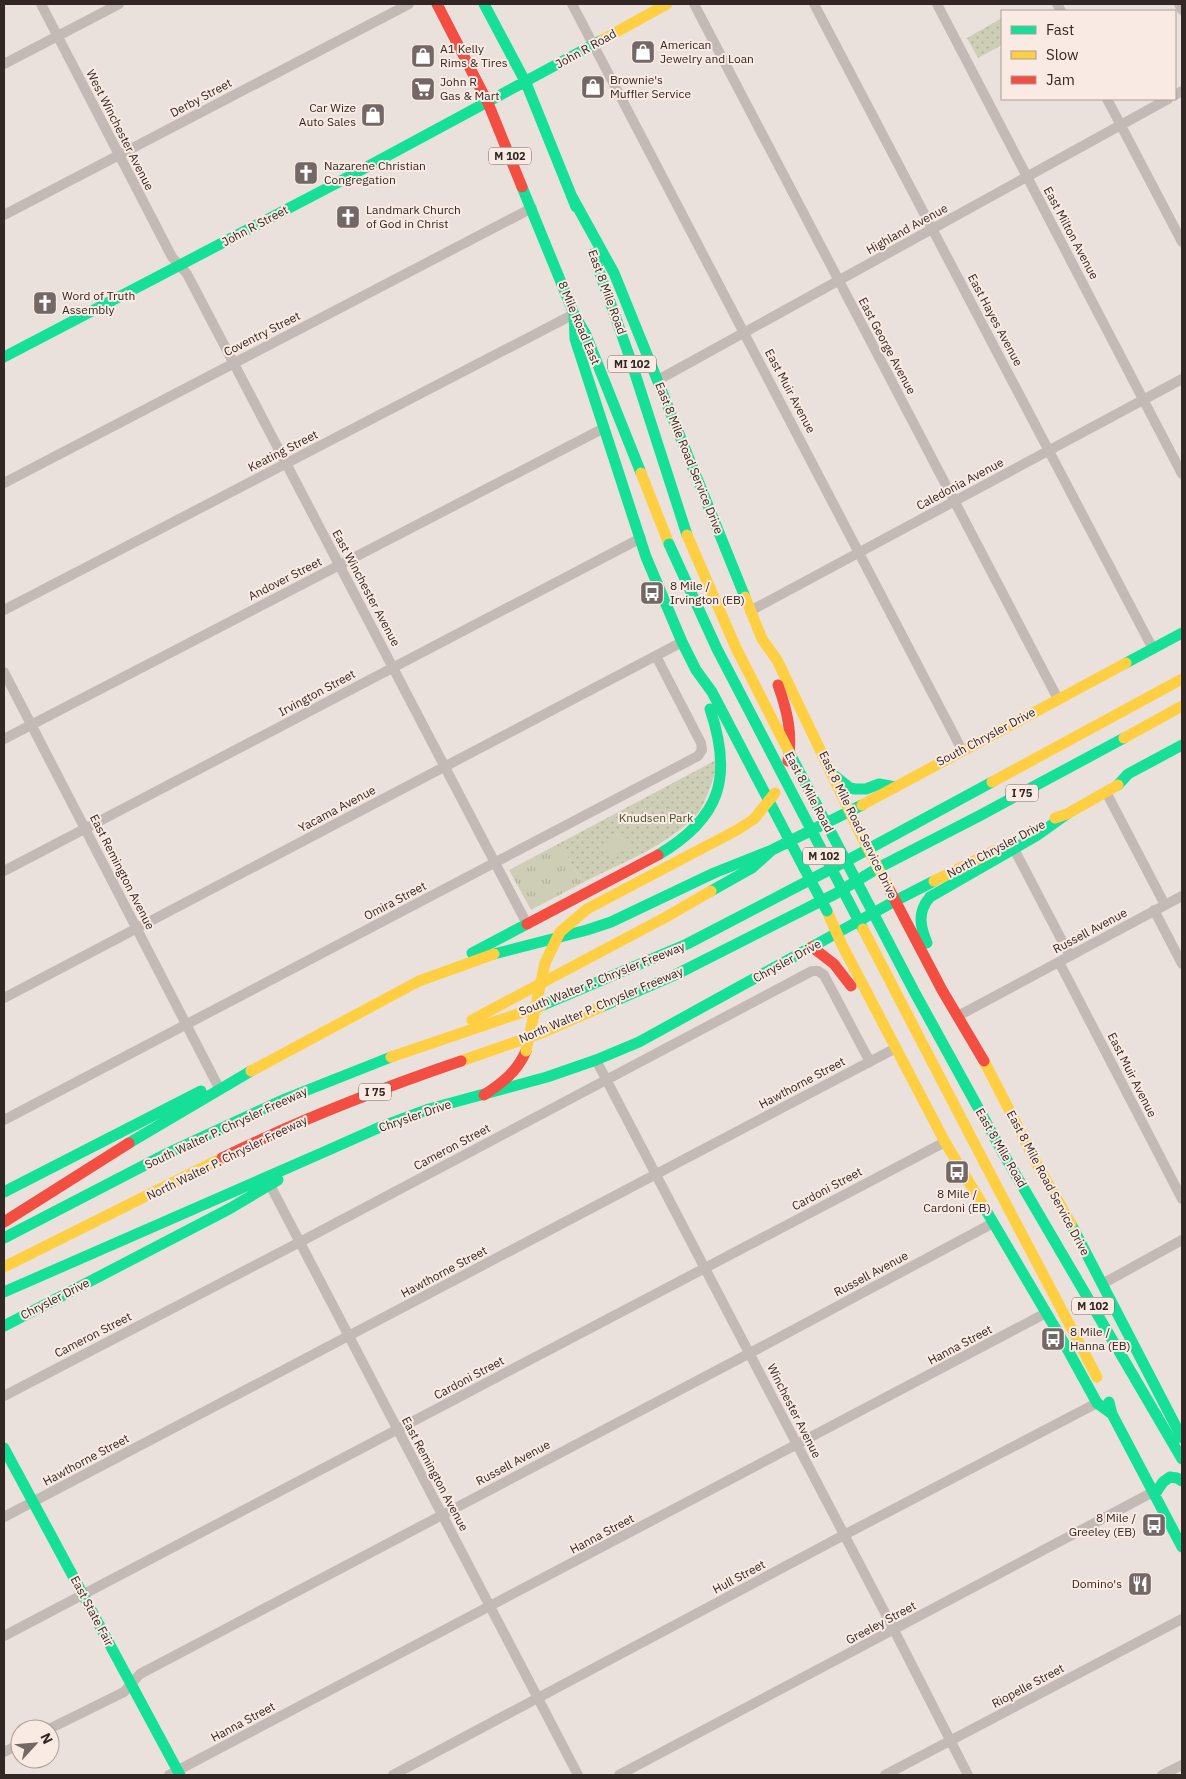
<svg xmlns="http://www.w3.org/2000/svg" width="1186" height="1779" viewBox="0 0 1186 1779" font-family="'IBM Plex Sans',sans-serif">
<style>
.grass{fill:url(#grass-tufts)}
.park{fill:url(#park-dots)}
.pitch{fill:#ceceb6}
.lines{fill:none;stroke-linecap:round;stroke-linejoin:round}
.street{stroke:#c3bab6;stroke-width:10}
.fast{stroke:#16e098;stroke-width:11}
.slow{stroke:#ffcf43;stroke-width:11}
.jam{stroke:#f24e42;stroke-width:11}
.fast-bridge{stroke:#16e098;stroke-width:11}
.slow-bridge{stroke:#ffcf43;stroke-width:11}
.labels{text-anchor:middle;stroke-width:4;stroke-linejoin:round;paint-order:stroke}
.shield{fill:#f9ebe3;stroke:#6e625e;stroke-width:1}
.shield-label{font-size:11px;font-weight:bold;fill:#332725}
.poi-label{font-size:12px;fill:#332725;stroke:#f9ebe3;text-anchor:start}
.street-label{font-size:12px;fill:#332725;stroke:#f9ebe3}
.park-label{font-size:12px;fill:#495129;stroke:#f9ebe3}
</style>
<defs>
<pattern id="grass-tufts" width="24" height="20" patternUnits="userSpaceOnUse" patternTransform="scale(1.25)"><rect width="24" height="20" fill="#ceceb6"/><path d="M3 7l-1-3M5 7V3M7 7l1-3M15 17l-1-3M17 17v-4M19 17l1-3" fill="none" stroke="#b1b19c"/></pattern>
<pattern id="park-dots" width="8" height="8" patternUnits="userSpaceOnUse" patternTransform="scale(1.25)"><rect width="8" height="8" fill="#ceceb6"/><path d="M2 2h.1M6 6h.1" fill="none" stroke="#b1b19c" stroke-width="1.8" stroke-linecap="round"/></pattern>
</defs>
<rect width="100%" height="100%" fill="#eae1dd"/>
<path class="grass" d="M 560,843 L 582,883 L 531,910 L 509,870 Z"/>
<path class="park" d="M 1002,18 L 1002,45 L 978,58 L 967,38 Z
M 718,759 C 717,770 705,805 698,813 C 668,846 621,863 582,883 L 560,843 Z"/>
<path class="pitch" d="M 623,833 L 631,847 L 610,858 L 603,844 Z"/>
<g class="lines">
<path class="street" d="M 41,4 L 172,257 L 187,274 L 527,924
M 572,4 L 962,750
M 694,4 L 1058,699
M 814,4 L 1153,649
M 937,4 L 1182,474
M 1057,4 L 1061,11
M 1179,4 L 1182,10
M 4,64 L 119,4
M 1175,95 L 1182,91
M 1107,99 L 1182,242
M 4,215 L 409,4
M 658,380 L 1168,99
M 4,483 L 532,208
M 4,610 L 574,314
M 750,611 L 1182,379
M 4,672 L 217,1084
M 4,739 L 604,428
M 1106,792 L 1165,905
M 1011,847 L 1014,849 L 1070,956
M 4,871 L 641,538
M 1154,910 L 1182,964
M 1059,962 L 1182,1199
M 4,998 L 682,642
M 958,1016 L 1182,896
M 596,1060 L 894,1630 L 968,1775
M 4,1120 L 698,756 L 702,750 L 701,743 L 656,656
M 270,1185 L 578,1775
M 1102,1284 L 1182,1240
M 4,1396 L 300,1242 L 812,971 L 818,971 L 824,975 L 870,1062
M 4,1517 L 896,1048
M 4,1636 L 945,1142
M 49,1729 L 124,1692 L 140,1674 L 750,1353 L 993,1223
M 4,1752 L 20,1744
M 169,1775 L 1046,1313
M 393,1775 L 844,1535 L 1097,1403
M 619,1775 L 1153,1492
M 885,1775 L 1182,1619
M 1162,1775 L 1182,1765"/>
<path class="fast" d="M 484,4 L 526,83 L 576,207
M 522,187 L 574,314 L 586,335 L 641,473
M 571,195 L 614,273 L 745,597
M 593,254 L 630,358 L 687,535
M 574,314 L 575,339 L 646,557 L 682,642 L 696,670 L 712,692 L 804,868
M 4,357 L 337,183 L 602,40
M 1126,663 L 1182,633
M 835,776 L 850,788 L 855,789 L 866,789 L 879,784 L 895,787
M 1118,785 L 1128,774 L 1182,745
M 658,855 C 721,818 733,777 710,709
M 711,891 L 752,868 L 772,850
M 927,943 C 920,926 917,912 930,897 L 1036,836 L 1067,814
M 472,953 L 527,924
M 494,954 L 587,930 L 611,922 L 714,873 L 772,850 L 862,805
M 541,1006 L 687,944 L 850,859 L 992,782
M 601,1007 L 675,975 L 835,894 L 878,868 L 979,816 L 1124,738
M 129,1143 L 251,1071
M 324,1152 L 378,1128 L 429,1109 L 547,1077 L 596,1060 L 639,1042 L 895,901 L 934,881
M 1003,1153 L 1182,1459
M 4,1192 L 201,1091
M 984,1207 L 1064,1343 L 1097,1403 L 1112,1414
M 1071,1224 L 1182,1438
M 4,1238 L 168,1153 L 285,1099 L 391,1057
M 4,1292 L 324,1152
M 4,1326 L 229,1209 L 278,1180
M 1109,1402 L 1112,1414 L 1182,1547
M 4,1448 L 180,1775
M 1155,1494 L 1163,1482 L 1170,1477 L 1177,1478 L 1182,1481"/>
<path class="slow" d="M 602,40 L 667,4
M 641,473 L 669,544
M 745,597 L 762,639 L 777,660 L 862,837
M 1124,738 L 1182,706
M 992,782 L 1182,679
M 862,805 L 1126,663
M 1055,818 L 1067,814 L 1118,785
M 934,881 L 996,850
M 827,911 L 842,945 L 945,1142 L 984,1207
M 545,963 L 560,932 L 587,909 L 737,830 L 754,819 L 775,793
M 472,1020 L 666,917 L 711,891
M 391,1057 L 541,1006
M 461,1061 L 544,1032 L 601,1007
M 984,1061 L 1037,1164 L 1071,1224
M 251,1071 L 419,981 L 494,954
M 985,1164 L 1097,1377
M 4,1267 L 222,1158"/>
<path class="jam" d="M 437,4 L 488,103 L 522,187
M 778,685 C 787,710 793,734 788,761
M 888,887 L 942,990 L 984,1061
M 527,924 L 658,855
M 812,947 L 834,964 L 851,986
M 484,1095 C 502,1083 517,1072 526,1051
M 222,1158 C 299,1120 379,1089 461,1061
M 4,1222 L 129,1143"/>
<path class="fast-bridge" d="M 669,544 L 717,649 L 863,929
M 789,752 L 915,993 L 1003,1153
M 804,868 L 827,911"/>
<path class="slow-bridge" d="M 687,535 L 736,648 L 789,752
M 862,837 L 888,887
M 863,929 L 985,1164
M 526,1051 L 545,963"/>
</g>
<defs>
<symbol id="shop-square" viewBox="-11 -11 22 22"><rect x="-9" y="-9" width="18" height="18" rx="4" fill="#736865" stroke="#f9ebe3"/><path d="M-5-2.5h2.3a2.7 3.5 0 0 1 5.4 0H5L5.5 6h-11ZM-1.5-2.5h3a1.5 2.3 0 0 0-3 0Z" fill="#fff"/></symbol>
<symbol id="supermarket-square" viewBox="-11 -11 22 22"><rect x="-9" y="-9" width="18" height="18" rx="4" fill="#736865" stroke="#f9ebe3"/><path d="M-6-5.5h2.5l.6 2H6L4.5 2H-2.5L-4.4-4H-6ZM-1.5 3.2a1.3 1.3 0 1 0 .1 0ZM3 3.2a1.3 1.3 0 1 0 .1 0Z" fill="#fff"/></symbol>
<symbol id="church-square" viewBox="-11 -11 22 22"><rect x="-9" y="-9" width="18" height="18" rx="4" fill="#736865" stroke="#f9ebe3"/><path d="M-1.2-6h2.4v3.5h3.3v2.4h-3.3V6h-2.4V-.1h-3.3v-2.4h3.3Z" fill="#fff"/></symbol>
<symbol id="bus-square" viewBox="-11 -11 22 22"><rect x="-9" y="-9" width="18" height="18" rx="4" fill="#736865" stroke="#f9ebe3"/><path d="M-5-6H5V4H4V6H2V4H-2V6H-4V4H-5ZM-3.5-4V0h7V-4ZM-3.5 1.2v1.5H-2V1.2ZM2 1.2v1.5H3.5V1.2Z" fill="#fff"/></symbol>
<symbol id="restaurant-square" viewBox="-11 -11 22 22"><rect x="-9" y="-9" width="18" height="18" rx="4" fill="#736865" stroke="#f9ebe3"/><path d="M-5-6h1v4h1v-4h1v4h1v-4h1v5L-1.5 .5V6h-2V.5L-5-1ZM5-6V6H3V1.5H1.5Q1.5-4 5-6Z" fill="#fff"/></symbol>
</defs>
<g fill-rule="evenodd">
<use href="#shop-square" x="629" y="38" width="28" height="28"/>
<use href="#shop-square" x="409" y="42" width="28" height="28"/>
<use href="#shop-square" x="579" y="73" width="28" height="28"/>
<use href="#supermarket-square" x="409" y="75" width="28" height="28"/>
<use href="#shop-square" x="359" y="101" width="28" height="28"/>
<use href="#church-square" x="292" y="159" width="28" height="28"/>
<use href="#church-square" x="334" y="203" width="28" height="28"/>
<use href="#church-square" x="31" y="289" width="28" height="28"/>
<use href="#bus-square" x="638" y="579" width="28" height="28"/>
<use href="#bus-square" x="943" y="1158" width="28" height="28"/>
<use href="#bus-square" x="1039" y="1325" width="28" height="28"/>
<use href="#bus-square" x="1140" y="1511" width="28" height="28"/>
<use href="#restaurant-square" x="1126" y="1570" width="28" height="28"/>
</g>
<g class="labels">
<g class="shield">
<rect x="489" y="147.5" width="42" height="17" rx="4"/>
<rect x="608" y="355.5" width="48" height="17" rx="4"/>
<rect x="1006" y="784.5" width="32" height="17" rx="4"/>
<rect x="803" y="847.5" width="42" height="17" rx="4"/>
<rect x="359" y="1083.5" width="32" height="17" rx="4"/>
<rect x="1072" y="1297.5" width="42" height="17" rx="4"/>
</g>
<g class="shield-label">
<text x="510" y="160">M 102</text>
<text x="632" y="368">MI 102</text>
<text x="1022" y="797">I 75</text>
<text x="824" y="860">M 102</text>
<text x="375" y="1096">I 75</text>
<text x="1093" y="1310">M 102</text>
</g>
<g class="poi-label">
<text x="660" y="49">American<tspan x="660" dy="14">Jewelry and Loan</tspan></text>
<text x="440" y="53">A1 Kelly<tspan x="440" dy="14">Rims &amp; Tires</tspan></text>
<text x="610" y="84">Brownie's<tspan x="610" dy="14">Muffler Service</tspan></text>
<text x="440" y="86">John R<tspan x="440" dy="14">Gas &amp; Mart</tspan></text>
<text x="356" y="112" text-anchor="end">Car Wize<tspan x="356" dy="14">Auto Sales</tspan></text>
<text x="324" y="170">Nazarene Christian<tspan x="324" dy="14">Congregation</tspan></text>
<text x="366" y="214">Landmark Church<tspan x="366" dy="14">of God in Christ</tspan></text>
<text x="62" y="300">Word of Truth<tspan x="62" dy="14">Assembly</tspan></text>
<text x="670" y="590">8 Mile /<tspan x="670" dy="14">Irvington (EB)</tspan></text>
<text x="957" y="1198" text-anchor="middle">8 Mile /<tspan x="957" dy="14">Cardoni (EB)</tspan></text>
<text x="1070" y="1336">8 Mile /<tspan x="1070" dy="14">Hanna (EB)</tspan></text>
<text x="1136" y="1522" text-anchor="end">8 Mile /<tspan x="1136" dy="14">Greeley (EB)</tspan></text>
<text x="1122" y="1588" text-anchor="end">Domino's</text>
</g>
<g class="street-label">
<text transform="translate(586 49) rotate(-29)" y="4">John R Road</text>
<text transform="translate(201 98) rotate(-28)" y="4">Derby Street</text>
<text transform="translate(120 130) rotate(63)" y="4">West Winchester Avenue</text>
<text transform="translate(255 226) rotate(-28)" y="4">John R Street</text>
<text transform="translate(907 229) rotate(-29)" y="4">Highland Avenue</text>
<text transform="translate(1071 233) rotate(62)" y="4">East Milton Avenue</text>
<text transform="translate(607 292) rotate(70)" y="4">East 8 Mile Road</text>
<text transform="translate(995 320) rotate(62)" y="4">East Hayes Avenue</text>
<text transform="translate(579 323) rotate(67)" y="4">8 Mile Road East</text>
<text transform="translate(262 334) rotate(-27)" y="4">Coventry Street</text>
<text transform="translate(887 346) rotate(62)" y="4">East George Avenue</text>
<text transform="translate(790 391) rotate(62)" y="4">East Muir Avenue</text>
<text transform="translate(283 451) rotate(-27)" y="4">Keating Street</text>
<text transform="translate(689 458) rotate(68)" y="4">East 8 Mile Road Service Drive</text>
<text transform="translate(960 484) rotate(-28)" y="4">Caledonia Avenue</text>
<text transform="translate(285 579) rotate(-27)" y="4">Andover Street</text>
<text transform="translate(366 588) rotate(62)" y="4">East Winchester Avenue</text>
<text transform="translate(317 693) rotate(-28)" y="4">Irvington Street</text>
<text transform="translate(986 737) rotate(-28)" y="4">South Chrysler Drive</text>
<text transform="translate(809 792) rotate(62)" y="4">East 8 Mile Road</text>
<text transform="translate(337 809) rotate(-28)" y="4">Yacama Avenue</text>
<text transform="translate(858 825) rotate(64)" y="4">East 8 Mile Road Service Drive</text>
<text transform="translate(996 849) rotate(-28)" y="4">North Chrysler Drive</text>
<text transform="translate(122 872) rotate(63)" y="4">East Remington Avenue</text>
<text transform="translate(395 901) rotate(-28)" y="4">Omira Street</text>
<text transform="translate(1090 931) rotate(-28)" y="4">Russell Avenue</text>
<text transform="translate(787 961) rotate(-29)" y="4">Chrysler Drive</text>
<text transform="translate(602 979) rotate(-22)" y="4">South Walter P. Chrysler Freeway</text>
<text transform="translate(601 1005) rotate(-23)" y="4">North Walter P. Chrysler Freeway</text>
<text transform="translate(1132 1075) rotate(63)" y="4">East Muir Avenue</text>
<text transform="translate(802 1083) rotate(-28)" y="4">Hawthorne Street</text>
<text transform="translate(415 1116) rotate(-19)" y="4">Chrysler Drive</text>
<text transform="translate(226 1128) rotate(-25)" y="4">South Walter P. Chrysler Freeway</text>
<text transform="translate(452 1147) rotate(-28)" y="4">Cameron Street</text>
<text transform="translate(1001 1148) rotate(60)" y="4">East 8 Mile Road</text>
<text transform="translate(227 1158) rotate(-26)" y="4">North Walter P. Chrysler Freeway</text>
<text transform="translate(1048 1183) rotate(62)" y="4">East 8 Mile Road Service Drive</text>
<text transform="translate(827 1189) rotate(-28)" y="4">Cardoni Street</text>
<text transform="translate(444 1272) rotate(-28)" y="4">Hawthorne Street</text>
<text transform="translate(871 1274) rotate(-28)" y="4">Russell Avenue</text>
<text transform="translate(55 1299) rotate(-27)" y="4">Chrysler Drive</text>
<text transform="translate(93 1335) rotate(-27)" y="4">Cameron Street</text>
<text transform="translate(960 1345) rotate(-28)" y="4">Hanna Street</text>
<text transform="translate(469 1378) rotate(-28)" y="4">Cardoni Street</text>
<text transform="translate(794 1411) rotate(63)" y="4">Winchester Avenue</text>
<text transform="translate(86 1460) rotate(-28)" y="4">Hawthorne Street</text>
<text transform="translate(513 1463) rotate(-28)" y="4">Russell Avenue</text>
<text transform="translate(435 1474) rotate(62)" y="4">East Remington Avenue</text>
<text transform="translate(602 1534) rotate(-28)" y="4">Hanna Street</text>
<text transform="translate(739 1577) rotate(-28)" y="4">Hull Street</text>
<text transform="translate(92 1611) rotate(62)" y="4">East State Fair</text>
<text transform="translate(881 1623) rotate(-28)" y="4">Greeley Street</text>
<text transform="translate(1028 1686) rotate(-28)" y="4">Riopelle Street</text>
<text transform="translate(243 1722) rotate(-28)" y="4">Hanna Street</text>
</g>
<g class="park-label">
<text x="656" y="822">Knudsen Park</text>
</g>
</g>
<rect width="1186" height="1779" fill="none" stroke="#332725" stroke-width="10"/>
<rect x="1001" y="10" width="175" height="90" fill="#f9ebe3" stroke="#aa9d97"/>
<rect x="1011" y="26" width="25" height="8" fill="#16e098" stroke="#aa9d97"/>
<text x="1046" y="35" font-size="15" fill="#332725">Fast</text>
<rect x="1011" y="51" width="25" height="8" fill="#ffcf43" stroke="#aa9d97"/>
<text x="1046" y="60" font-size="15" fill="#332725">Slow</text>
<rect x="1011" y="76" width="25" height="8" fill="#f24e42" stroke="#aa9d97"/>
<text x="1046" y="85" font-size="15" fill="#332725">Jam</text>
<g transform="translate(35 1744) rotate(64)"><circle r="24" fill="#f9ebe3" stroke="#aa9d97"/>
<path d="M0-4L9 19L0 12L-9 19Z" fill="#736865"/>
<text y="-8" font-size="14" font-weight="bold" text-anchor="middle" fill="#332725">N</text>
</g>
</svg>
